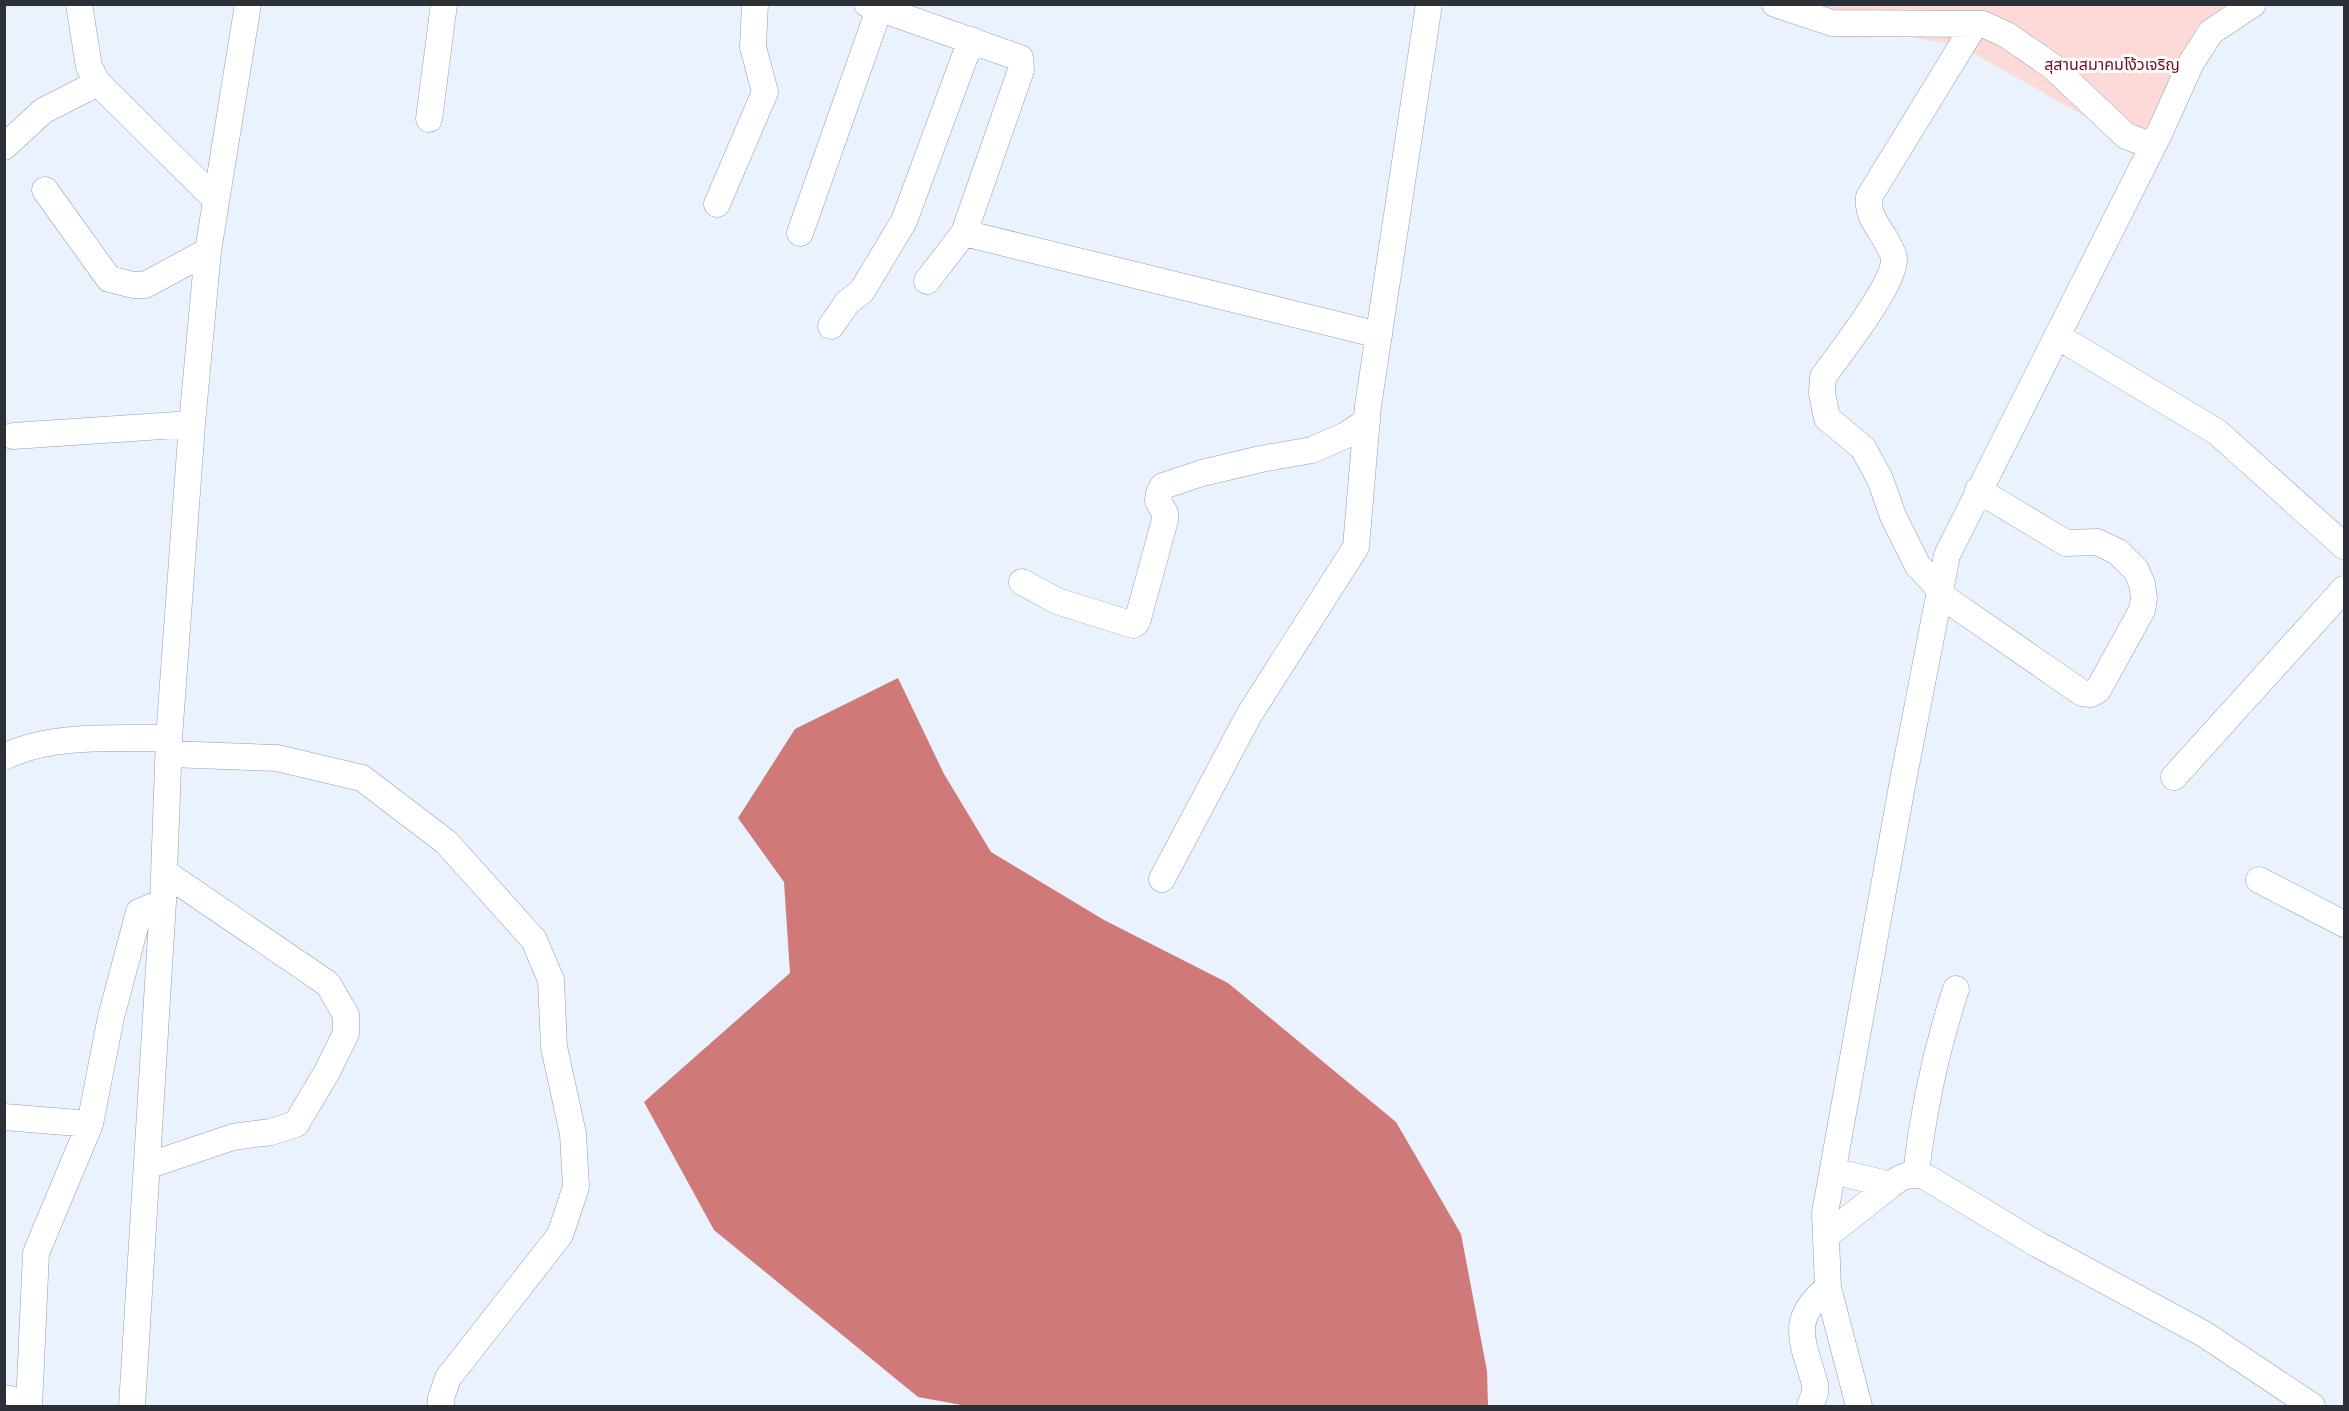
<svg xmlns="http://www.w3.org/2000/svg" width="2349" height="1411" viewBox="0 0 2349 1411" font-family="Karla,'Noto Sans Thai',sans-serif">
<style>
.green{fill:#fdd9d8}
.water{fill:#cf7978}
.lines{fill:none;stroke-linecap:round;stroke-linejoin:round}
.minor-casing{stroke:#919eb0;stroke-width:27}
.minor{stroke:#fff;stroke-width:26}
.labels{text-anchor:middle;stroke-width:6;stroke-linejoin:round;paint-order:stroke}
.park-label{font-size:16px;fill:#760b1c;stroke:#fff}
</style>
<rect width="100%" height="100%" fill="#eaf2fe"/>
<path class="green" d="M 1781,5 L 2226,5 L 2199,24 L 2137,146 L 1961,46 L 1793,16 Z"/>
<path class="water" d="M 898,678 L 944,774 L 991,852 L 1104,920 L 1228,983 L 1396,1122 L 1461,1234 L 1487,1371 L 1488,1406 L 967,1406 L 918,1397 L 714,1230 L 644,1102 L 790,973 L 784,882 L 738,818 L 795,729 Z"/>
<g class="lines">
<defs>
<path id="minor" d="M 79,4 L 89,67 L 98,83 L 216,200
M 867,4 L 1020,58 L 1021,70 L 964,233 L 927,281
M 1775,4 L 1832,23 L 1983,24 L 2007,35 L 2053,67 L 2126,136 L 2153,146
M 429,119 L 444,4
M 4,147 L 43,111 L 98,83
M 45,190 L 109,279 L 133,285 L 145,285 L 208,251
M 717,204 L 765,92 L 753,47 L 755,4
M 800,233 L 881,4
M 964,233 L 1379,335
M 831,326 L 847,303 L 862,291 L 904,221 L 971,40
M 2057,336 L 2217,432 L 2344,546
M 13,436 L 192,424
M 1022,582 L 1057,601 L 1133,625 L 1137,622 L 1165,520 L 1165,513 L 1158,501 L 1159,493 L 1163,486 L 1202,473 L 1261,459 L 1312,450 L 1346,435 L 1367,421
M 1940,589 L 1918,566 L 1893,516 L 1880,479 L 1863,448 L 1827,418 L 1822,393 L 1823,377 C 1840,353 1895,284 1894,259 C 1894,255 1891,250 1889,246 C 1880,227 1867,218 1869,197 L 1975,24
M 1939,594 L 2082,693 L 2091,694 L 2098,690 L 2142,610 L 2144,598 L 2142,584 L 2136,570 L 2118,552 L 2097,542 L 2066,543 L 1978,490
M 170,754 L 277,758 L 362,778 L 446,842 L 534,940 L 551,980 L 554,1047 L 573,1134 L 576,1187 L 560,1235 L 448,1378 L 441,1398 L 441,1406
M 4,757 C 52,733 117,739 169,738
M 2174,777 L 2344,589
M 1162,879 L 1249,715 L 1356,547 L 1368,406 L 1429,4
M 2259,880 L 2344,924
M 4,1117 L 90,1124
M 147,1166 L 233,1137 L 271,1132 L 296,1124 L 327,1072 L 346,1033 L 346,1015 L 328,984 L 164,872
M 1833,1171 L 1891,1185 C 1902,1175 1911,1173 1926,1177 L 2037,1244 L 2204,1334 L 2312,1406
M 1916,1174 C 1923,1111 1936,1050 1956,989
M 1826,1236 L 1891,1185
M 4,1398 L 29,1403
M 29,1406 L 36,1253 L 90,1124 L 111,1017 L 139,912 L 163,902
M 132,1406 L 163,902 L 169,738 L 192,424 L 208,251 L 248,4
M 1810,1406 L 1815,1393 L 1815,1384 C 1803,1342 1788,1319 1828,1288
M 1859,1406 L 1828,1288 L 1825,1213 L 1902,786 L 1947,555 L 2159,134 L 2191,63 L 2211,32 L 2253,4"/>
</defs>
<use href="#minor" class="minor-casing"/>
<use href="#minor" class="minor"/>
</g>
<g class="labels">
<g class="park-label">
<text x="2112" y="70">สุสานสมาคมโง้วเจริญ</text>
</g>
</g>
<rect width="2349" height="1411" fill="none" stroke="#2c3138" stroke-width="12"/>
</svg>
